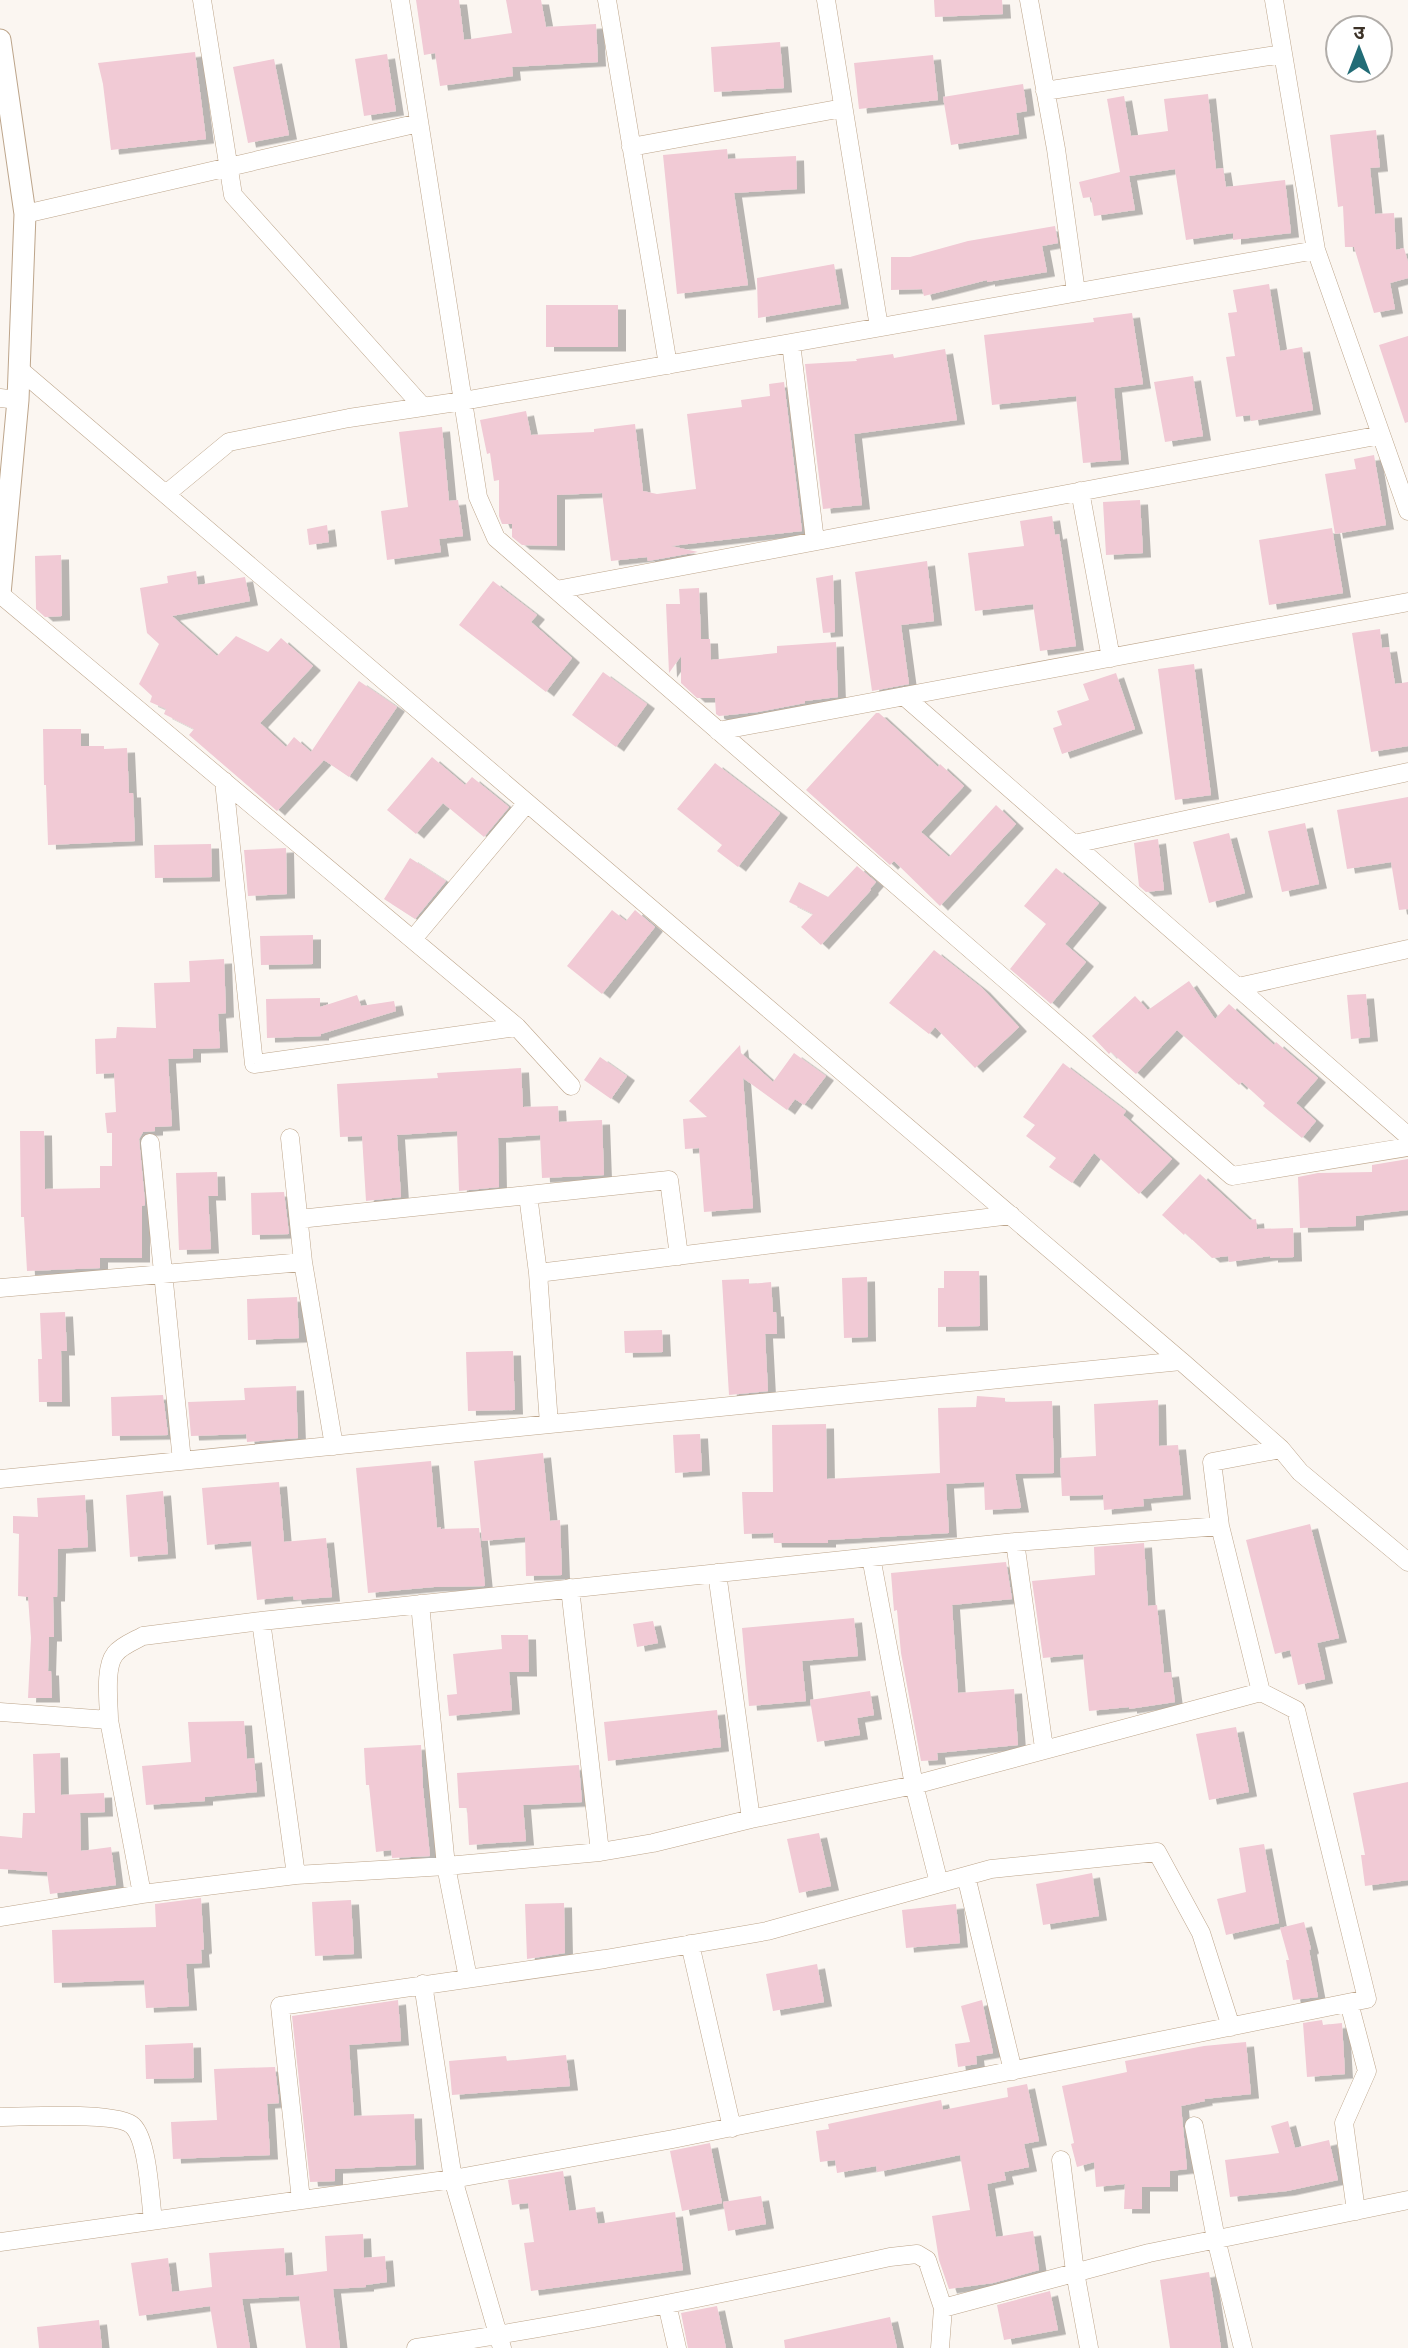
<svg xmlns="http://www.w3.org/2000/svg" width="1408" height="2348" viewBox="0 0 1408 2348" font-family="'IBM Plex Sans','Noto Sans Devanagari',sans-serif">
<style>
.building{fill:#f1cad5;filter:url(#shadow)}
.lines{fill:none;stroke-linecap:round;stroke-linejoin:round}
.minor-casing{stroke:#bda58b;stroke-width:19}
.tertiary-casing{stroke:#bda58b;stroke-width:23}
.minor{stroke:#fff;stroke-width:18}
.tertiary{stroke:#fff;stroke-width:21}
</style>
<defs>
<filter id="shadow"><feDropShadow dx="8" dy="4.5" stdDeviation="0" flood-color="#0004"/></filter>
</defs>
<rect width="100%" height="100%" fill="#fbf6f1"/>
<path class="building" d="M 416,0 L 459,0 L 464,40 L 512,33 L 506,0 L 541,0 L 546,27 L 596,24 L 598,62 L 512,67 L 513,76 L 440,86 L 435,53 L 424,55 Z
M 934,0 L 1002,0 L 1003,14 L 935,17 Z
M 780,42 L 784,88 L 714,92 L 711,47 Z
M 195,52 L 206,139 L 111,150 L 103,84 L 98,63 Z
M 387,54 L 396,111 L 364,116 L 355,59 Z
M 933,55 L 938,100 L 859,109 L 854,63 Z
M 274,59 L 289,135 L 248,143 L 233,67 Z
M 1023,84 L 1027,111 L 1016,113 L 1019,134 L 951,145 L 943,97 Z
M 1208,94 L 1216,169 L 1223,168 L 1226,187 L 1285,180 L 1291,233 L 1233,240 L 1233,233 L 1186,240 L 1175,169 L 1129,176 L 1135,210 L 1094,216 L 1091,197 L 1083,198 L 1079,182 L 1120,172 L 1107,99 L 1124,96 L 1131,136 L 1168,131 L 1164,99 Z
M 1376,130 L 1380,167 L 1370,168 L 1375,214 L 1394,213 L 1396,250 L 1404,248 L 1408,262 L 1408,278 L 1390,283 L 1395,309 L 1374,313 L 1354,247 L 1345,247 L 1343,206 L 1338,207 L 1330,135 Z
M 727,149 L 728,159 L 796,156 L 797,189 L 734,193 L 748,285 L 677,294 L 663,155 Z
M 1055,226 L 1058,243 L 1042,246 L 1047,272 L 987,282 L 987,280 L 924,296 L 922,289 L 891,290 L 891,257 L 910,257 L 968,241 Z
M 834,264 L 841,304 L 758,318 L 757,278 Z
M 1269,284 L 1280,351 L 1302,347 L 1313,410 L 1251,421 L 1250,415 L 1236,417 L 1226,357 L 1235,356 L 1228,313 L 1237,312 L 1233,290 Z
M 546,305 L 618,305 L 618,347 L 546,347 Z
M 1132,313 L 1143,384 L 1114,388 L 1121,460 L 1083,463 L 1076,396 L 992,405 L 984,335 L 1094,322 L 1093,318 Z
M 1408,336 L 1408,422 L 1405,423 L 1379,345 Z
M 945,349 L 957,420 L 854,434 L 862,505 L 823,509 L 805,364 L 857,361 L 856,359 L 893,354 L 894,358 Z
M 1193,376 L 1203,436 L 1165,442 L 1154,382 Z
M 784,382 L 802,531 L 671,546 L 698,552 L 648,561 L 647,557 L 611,561 L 602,493 L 557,495 L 557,546 L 522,545 L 512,537 L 512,524 L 502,524 L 499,516 L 499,480 L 494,481 L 490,453 L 487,454 L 480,420 L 526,411 L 531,435 L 594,432 L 594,429 L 635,424 L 643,491 L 657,494 L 696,489 L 687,414 L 742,407 L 741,400 L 770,396 L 769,384 Z
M 442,427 L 449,501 L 458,500 L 463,536 L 439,539 L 441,552 L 387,560 L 381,511 L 408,507 L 399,432 Z
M 1374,455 L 1386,525 L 1335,534 L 1325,474 L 1356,469 L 1354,459 Z
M 1140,500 L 1143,553 L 1106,555 L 1103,502 Z
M 1052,516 L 1055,535 L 1059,534 L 1076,646 L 1040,651 L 1033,604 L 975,611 L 968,553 L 1024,546 L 1020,521 Z
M 327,525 L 329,542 L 309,545 L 307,529 Z
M 1332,528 L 1343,593 L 1269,605 L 1259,540 Z
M 61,555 L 62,616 L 45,617 L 36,609 L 35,556 Z
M 927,561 L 934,621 L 901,625 L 909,684 L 872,691 L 855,572 Z
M 196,571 L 198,585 L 245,577 L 250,601 L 172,616 L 217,656 L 236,636 L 268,652 L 281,638 L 313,666 L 260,723 L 286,747 L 294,737 L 311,752 L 359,681 L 397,707 L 349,777 L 324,760 L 277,811 L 189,735 L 194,729 L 164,714 L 166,709 L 150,702 L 152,696 L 139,684 L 159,644 L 147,633 L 140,588 L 168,583 L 167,576 Z
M 833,575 L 835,632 L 823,633 L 816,578 Z
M 493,581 L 537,615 L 531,622 L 572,658 L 546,692 L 459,625 Z
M 699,588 L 701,639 L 710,639 L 711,660 L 777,653 L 777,646 L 836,642 L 838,697 L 805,701 L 805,703 L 758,712 L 719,716 L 716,714 L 715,698 L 697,698 L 681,683 L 681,656 L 669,673 L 666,604 L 680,604 L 679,589 Z
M 1380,629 L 1382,648 L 1389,647 L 1395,684 L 1408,682 L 1408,746 L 1371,752 L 1352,633 Z
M 1194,664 L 1211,795 L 1175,800 L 1158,669 Z
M 603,672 L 647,704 L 616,747 L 572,715 Z
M 1116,673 L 1135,729 L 1062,754 L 1053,728 L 1062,725 L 1057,711 L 1089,700 L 1083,684 Z
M 876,713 L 879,713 L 938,767 L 940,764 L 964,786 L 921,832 L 949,857 L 996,805 L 1016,824 L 940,906 L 894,861 L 890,865 L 806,790 Z
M 43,729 L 81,729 L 81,746 L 104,746 L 104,749 L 127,748 L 129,793 L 133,793 L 135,841 L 48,845 L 46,785 L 44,785 Z
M 432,757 L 465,785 L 472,777 L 509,807 L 484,837 L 443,803 L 416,834 L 387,810 Z
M 715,763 L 780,813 L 738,867 L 717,851 L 722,845 L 677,809 Z
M 1408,797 L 1408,909 L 1399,910 L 1391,862 L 1347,869 L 1337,810 Z
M 1305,823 L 1319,884 L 1282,892 L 1268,831 Z
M 1229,833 L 1245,893 L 1209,903 L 1193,842 Z
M 1158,839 L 1164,890 L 1146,892 L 1139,886 L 1134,843 Z
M 211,844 L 212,877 L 155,878 L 154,845 Z
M 286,848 L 287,894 L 248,896 L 244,850 Z
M 410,858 L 446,881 L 415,919 L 384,899 Z
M 857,866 L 876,882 L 870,889 L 871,890 L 821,945 L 801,927 L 813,914 L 789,902 L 799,882 L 828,897 Z
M 1056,868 L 1099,903 L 1065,944 L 1086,962 L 1051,1004 L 1010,969 L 1046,924 L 1024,906 Z
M 612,910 L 626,921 L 635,910 L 655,927 L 602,994 L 567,966 Z
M 313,935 L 313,964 L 261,965 L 260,936 Z
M 934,950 L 982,988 L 1019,1027 L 975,1068 L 935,1027 L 929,1034 L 889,1003 Z
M 224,959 L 226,1013 L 218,1014 L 220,1048 L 193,1049 L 193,1058 L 168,1059 L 172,1126 L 155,1127 L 155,1131 L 143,1132 L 139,1139 L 145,1202 L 145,1205 L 142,1206 L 142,1258 L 100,1258 L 100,1268 L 27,1271 L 24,1217 L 21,1217 L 20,1131 L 44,1131 L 45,1189 L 100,1188 L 100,1166 L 112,1166 L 112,1133 L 107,1133 L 105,1113 L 116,1112 L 114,1073 L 96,1074 L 95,1039 L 116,1038 L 117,1027 L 156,1028 L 154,983 L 190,982 L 189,961 Z
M 1189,981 L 1215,1019 L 1229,1004 L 1274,1045 L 1276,1042 L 1318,1078 L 1296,1103 L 1316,1121 L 1302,1138 L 1263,1106 L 1265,1103 L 1242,1082 L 1239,1085 L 1177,1030 L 1136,1074 L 1111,1052 L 1109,1054 L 1092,1036 L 1135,996 L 1148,1010 Z
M 1366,994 L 1370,1037 L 1351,1039 L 1347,995 Z
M 357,995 L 361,1006 L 394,1001 L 396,1011 L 321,1034 L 321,1036 L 267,1038 L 266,999 L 320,998 L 320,1007 Z
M 740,1045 L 741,1053 L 773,1082 L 794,1053 L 826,1076 L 804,1105 L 795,1099 L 787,1110 L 743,1078 L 753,1208 L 704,1212 L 699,1148 L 685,1149 L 683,1119 L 707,1117 L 689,1101 Z
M 600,1057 L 627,1076 L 611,1099 L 584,1080 Z
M 1063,1063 L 1126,1111 L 1123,1115 L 1172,1159 L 1139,1194 L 1094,1153 L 1072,1183 L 1049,1167 L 1056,1158 L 1026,1136 L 1035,1125 L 1023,1117 Z
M 521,1068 L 523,1107 L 558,1106 L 559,1122 L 602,1120 L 604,1175 L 542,1178 L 540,1135 L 498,1138 L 499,1187 L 459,1191 L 457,1131 L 397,1135 L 401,1197 L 366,1201 L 362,1136 L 340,1137 L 337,1084 L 438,1078 L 437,1073 Z
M 1408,1159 L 1408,1210 L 1356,1216 L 1356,1226 L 1300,1228 L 1298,1177 L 1318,1173 L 1372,1172 L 1372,1165 Z
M 217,1172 L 218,1196 L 208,1196 L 211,1249 L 179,1250 L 176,1173 Z
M 1200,1174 L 1250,1220 L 1256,1219 L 1257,1229 L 1293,1228 L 1294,1257 L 1270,1258 L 1270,1256 L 1229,1262 L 1228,1256 L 1212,1258 L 1185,1233 L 1184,1235 L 1162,1215 Z
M 284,1192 L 289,1234 L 252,1235 L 251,1193 Z
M 944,1271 L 979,1271 L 980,1326 L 938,1327 L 938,1288 L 944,1288 Z
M 867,1277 L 868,1337 L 844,1338 L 842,1278 Z
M 749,1279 L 749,1284 L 771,1282 L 773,1312 L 776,1312 L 777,1334 L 765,1334 L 768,1391 L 729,1395 L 722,1280 Z
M 297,1297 L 299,1338 L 248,1340 L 247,1299 Z
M 65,1312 L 67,1351 L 61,1351 L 62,1402 L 39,1402 L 38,1359 L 42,1359 L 40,1313 Z
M 662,1330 L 663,1352 L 625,1353 L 624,1331 Z
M 513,1351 L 515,1410 L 468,1411 L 466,1352 Z
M 296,1386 L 298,1438 L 247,1442 L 246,1434 L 191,1436 L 188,1402 L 245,1400 L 244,1388 Z
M 163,1395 L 168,1435 L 112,1436 L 111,1397 Z
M 977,1396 L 1005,1398 L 1005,1402 L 1052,1401 L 1054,1473 L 1015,1474 L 1021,1508 L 985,1510 L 984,1482 L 946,1484 L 949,1533 L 828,1540 L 828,1543 L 774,1543 L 773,1533 L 744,1534 L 742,1492 L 773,1492 L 772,1425 L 826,1424 L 827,1479 L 940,1473 L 938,1408 L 976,1407 Z
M 1158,1400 L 1159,1446 L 1178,1445 L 1183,1495 L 1143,1499 L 1144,1506 L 1104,1510 L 1103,1495 L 1062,1496 L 1060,1458 L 1096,1456 L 1094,1404 Z
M 700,1434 L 702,1471 L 675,1473 L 673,1435 Z
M 543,1453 L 550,1521 L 560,1520 L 562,1575 L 526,1576 L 525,1537 L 482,1541 L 474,1461 Z
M 431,1461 L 437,1528 L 441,1527 L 441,1529 L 479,1528 L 485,1586 L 434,1587 L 368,1593 L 356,1468 Z
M 279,1482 L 284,1542 L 326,1538 L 332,1597 L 294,1600 L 293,1596 L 257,1600 L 251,1541 L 207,1545 L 202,1488 Z
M 163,1491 L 168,1554 L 130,1557 L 126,1495 Z
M 85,1495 L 88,1547 L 58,1549 L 57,1597 L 53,1597 L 54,1637 L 49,1637 L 48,1671 L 51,1671 L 52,1698 L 28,1698 L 31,1638 L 28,1597 L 18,1596 L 19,1534 L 13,1533 L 13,1516 L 38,1517 L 37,1498 Z
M 1310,1524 L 1339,1638 L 1317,1643 L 1325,1679 L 1298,1685 L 1290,1650 L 1275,1654 L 1246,1540 Z
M 1144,1543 L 1148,1606 L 1157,1605 L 1164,1673 L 1171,1672 L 1175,1702 L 1129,1709 L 1129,1707 L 1089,1711 L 1083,1654 L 1043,1658 L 1032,1581 L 1095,1575 L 1094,1547 Z
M 1006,1562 L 1012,1599 L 952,1605 L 958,1693 L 1014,1689 L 1018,1745 L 937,1753 L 938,1760 L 921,1761 L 901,1653 L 897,1610 L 894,1611 L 891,1573 Z
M 854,1618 L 858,1656 L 802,1661 L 806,1701 L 749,1706 L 742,1628 Z
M 653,1621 L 658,1643 L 637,1647 L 633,1624 Z
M 501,1635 L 528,1635 L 529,1672 L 509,1672 L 512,1710 L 449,1716 L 447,1695 L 457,1694 L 453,1654 L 502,1649 Z
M 870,1691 L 874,1715 L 857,1718 L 860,1735 L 817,1742 L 810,1700 Z
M 717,1710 L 721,1747 L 608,1761 L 604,1722 Z
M 244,1721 L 247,1759 L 254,1758 L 257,1792 L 205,1797 L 205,1801 L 146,1805 L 142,1766 L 191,1762 L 188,1722 Z
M 1236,1727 L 1249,1792 L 1209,1800 L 1196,1734 Z
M 421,1745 L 423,1788 L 430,1856 L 392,1858 L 391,1850 L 376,1852 L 369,1785 L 366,1785 L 364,1748 Z
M 60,1753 L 61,1795 L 104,1793 L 105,1812 L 80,1813 L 81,1851 L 111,1847 L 116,1885 L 50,1894 L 47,1872 L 0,1869 L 0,1836 L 22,1838 L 23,1813 L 35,1813 L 33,1754 Z
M 579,1765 L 582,1802 L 523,1805 L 526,1841 L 469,1845 L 467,1808 L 459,1808 L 457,1773 Z
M 1408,1782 L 1408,1880 L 1365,1886 L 1361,1855 L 1365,1855 L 1353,1793 Z
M 819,1833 L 831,1886 L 799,1893 L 787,1839 Z
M 1264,1844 L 1279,1923 L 1226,1935 L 1217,1899 L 1246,1892 L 1239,1848 Z
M 1092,1873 L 1099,1916 L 1043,1925 L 1036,1884 Z
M 201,1898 L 204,1949 L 201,1950 L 202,1963 L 186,1964 L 189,2006 L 146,2008 L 144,1980 L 54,1983 L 52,1930 L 156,1927 L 155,1904 Z
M 351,1900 L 354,1954 L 315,1956 L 312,1902 Z
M 564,1903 L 565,1953 L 527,1959 L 525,1904 Z
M 956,1904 L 960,1943 L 906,1948 L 902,1910 Z
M 1304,1922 L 1311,1949 L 1309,1950 L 1318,1997 L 1293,2000 L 1286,1960 L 1289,1960 L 1280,1928 Z
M 817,1964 L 824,2002 L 773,2011 L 766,1974 Z
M 398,2000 L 401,2041 L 349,2045 L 354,2116 L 414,2114 L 416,2165 L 335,2169 L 335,2181 L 310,2182 L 292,2016 Z
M 982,2000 L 993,2053 L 976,2056 L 977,2064 L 958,2067 L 955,2044 L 970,2042 L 961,2006 Z
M 1322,2020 L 1323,2025 L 1342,2023 L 1345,2074 L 1307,2077 L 1303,2023 Z
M 1246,2042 L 1251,2094 L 1204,2099 L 1205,2101 L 1181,2106 L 1187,2169 L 1170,2171 L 1170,2187 L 1142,2187 L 1142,2209 L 1124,2209 L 1125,2184 L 1096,2187 L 1094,2162 L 1077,2167 L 1071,2144 L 1074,2143 L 1062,2086 L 1127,2072 L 1125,2061 L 1204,2046 Z
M 193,2043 L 194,2078 L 146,2079 L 145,2045 Z
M 566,2055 L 570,2086 L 452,2095 L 449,2061 L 506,2056 L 507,2061 Z
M 275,2067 L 279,2103 L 267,2104 L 270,2155 L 173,2159 L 171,2122 L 217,2120 L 214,2069 Z
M 1027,2084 L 1039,2141 L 1024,2144 L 1029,2167 L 1004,2172 L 1006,2180 L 987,2184 L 996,2237 L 1033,2231 L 1039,2270 L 993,2283 L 949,2289 L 939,2260 L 932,2216 L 970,2210 L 960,2155 L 877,2172 L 876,2166 L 837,2173 L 835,2160 L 820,2162 L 816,2131 L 829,2129 L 828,2124 L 941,2100 L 943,2110 L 1008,2097 L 1007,2088 Z
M 1288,2121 L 1295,2148 L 1329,2140 L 1338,2180 L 1287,2191 L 1230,2197 L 1225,2160 L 1279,2153 L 1271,2126 Z
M 710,2143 L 722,2203 L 682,2211 L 670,2151 Z
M 563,2171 L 569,2211 L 595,2207 L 598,2224 L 675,2212 L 683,2270 L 531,2291 L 524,2243 L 534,2242 L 528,2203 L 512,2205 L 508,2180 Z
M 761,2196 L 766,2224 L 728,2231 L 723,2202 Z
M 363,2234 L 364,2258 L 385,2256 L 387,2282 L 366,2285 L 366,2287 L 333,2289 L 340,2348 L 306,2348 L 299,2296 L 242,2299 L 250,2348 L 217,2348 L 210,2306 L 139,2316 L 131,2263 L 168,2258 L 172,2292 L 212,2287 L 209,2253 L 284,2248 L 286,2276 L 327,2271 L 325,2236 Z
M 1209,2272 L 1221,2348 L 1170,2348 L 1160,2280 Z
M 1050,2291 L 1058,2330 L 1004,2340 L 997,2305 Z
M 717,2306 L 726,2348 L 688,2348 L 681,2313 Z
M 890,2317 L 897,2348 L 785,2348 L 784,2340 Z
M 99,2320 L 102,2348 L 39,2348 L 37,2327 Z"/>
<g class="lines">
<defs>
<path id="minor" d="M 202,0 L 233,195 L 423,407
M 400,0 L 478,497 L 496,538 L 1232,1176 L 1408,1147
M 607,0 L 668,365
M 826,0 L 879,327
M 1029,0 L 1056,149 L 1076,292
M 1274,0 L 1316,250
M 1045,91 L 1283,54
M 631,147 L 843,108
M 25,214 L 419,123
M 791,343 L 815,541
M 19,369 L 1181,1361
M 0,398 L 18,400
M 1080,491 L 1111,658
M 166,494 L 229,442 L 349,418 L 463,401 L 1316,250 L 1408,511
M 556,590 L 1381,435
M 0,594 L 517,1027 L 254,1064 L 224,781
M 904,696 L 1408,1136
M 718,731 L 1408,602
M 1074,844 L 1408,772
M 413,939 L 527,803
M 1238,987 L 1408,949
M 517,1027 L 571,1086
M 150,1143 L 182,1461
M 528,1195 L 669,1180 L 679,1256
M 299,1219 L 528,1195 L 538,1273 L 549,1424
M 303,1262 L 334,1446
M 538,1273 L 1011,1215
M 0,1288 L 303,1262 L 290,1138
M 1281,1449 L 1300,1472 L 1408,1562
M 0,1479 L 1181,1361 L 1281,1449 L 1212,1462 L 1220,1526 L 1261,1692 L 914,1785 L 751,1819 L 653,1843 L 600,1852 L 446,1866 L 296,1875 L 142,1894 L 0,1917
M 1015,1542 L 1044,1748
M 871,1557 L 914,1785 L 939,1883
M 717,1573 L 751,1819
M 570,1588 L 600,1852
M 420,1604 L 446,1866 L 468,1978
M 261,1621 L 296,1875
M 0,1712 L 109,1720 C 109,1703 104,1668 115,1654 C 121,1646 134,1641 143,1636 L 261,1621 L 1015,1542 L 1220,1526
M 109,1720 L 142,1894
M 966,1876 L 1013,2071
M 690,1944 L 732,2128
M 423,1984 L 453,2179 L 502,2348
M 1349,2003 L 1367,2071 L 1344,2123 L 1356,2211
M 0,2117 C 24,2117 119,2111 133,2126 C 148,2141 150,2198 153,2220
M 1194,2126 L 1216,2239 L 1243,2348
M 1061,2160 L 1075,2272 L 1089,2348
M 301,2200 L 280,2006 L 605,1959 L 767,1931 L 991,1869 L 1157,1852 L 1201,1933 L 1231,2027
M 0,2242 L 453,2179 L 673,2139 L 1367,1999 L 1296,1710 L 1261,1692
M 667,2304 L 677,2348
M 416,2348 C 575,2324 733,2292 890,2257 L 917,2254 L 927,2260 L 943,2308 L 1149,2253 L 1408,2200
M 940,2348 L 943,2308"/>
<path id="tertiary" d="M 0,40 L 25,214 L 18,400 L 0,594"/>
</defs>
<use href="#minor" class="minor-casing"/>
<use href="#tertiary" class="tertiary-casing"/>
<use href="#minor" class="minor"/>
<use href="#tertiary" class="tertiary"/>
</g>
<g transform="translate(1359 49)"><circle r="33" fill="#ffffff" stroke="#b1ada9" stroke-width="2"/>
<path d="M0-5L12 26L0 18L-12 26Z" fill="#226c76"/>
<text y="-10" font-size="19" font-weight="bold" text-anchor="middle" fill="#3c3227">उ</text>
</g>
</svg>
